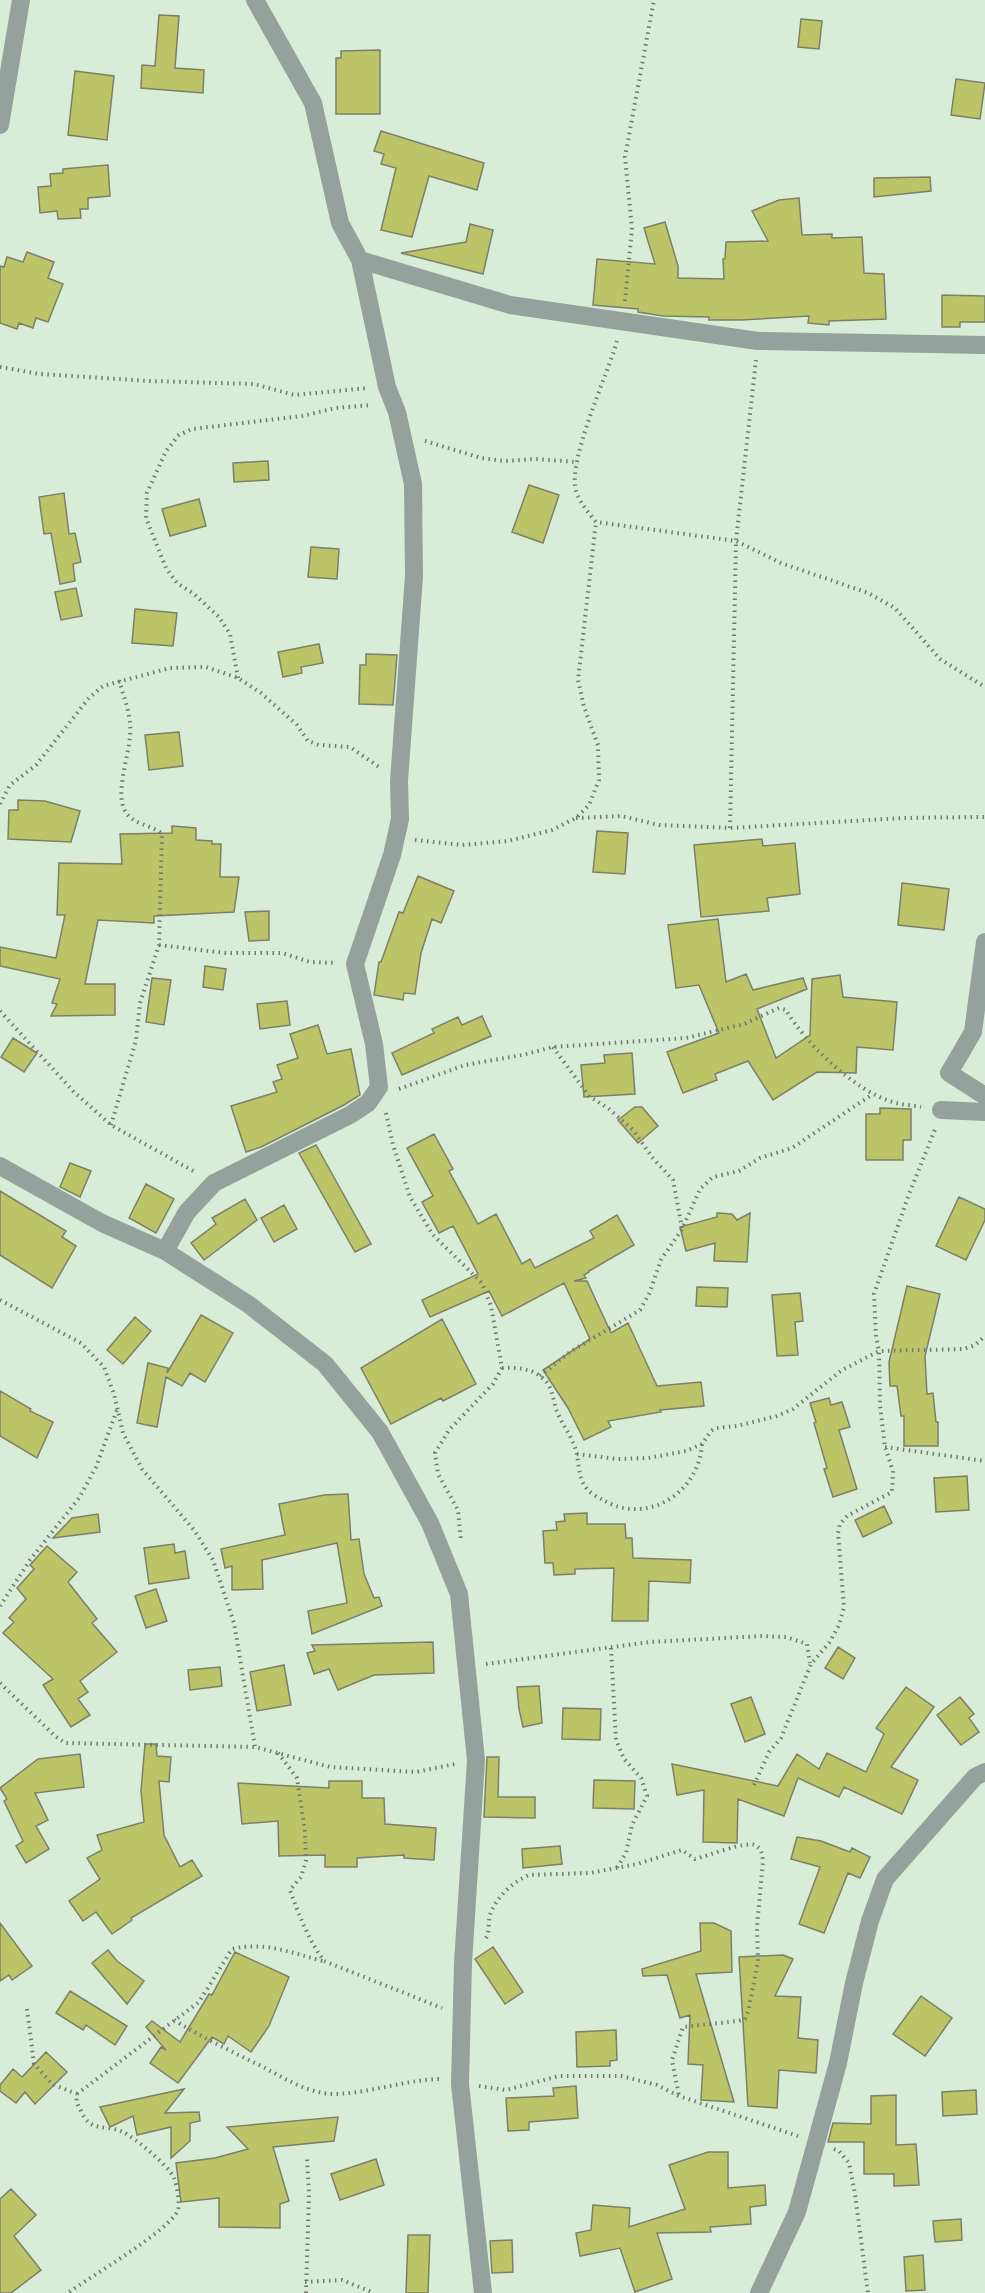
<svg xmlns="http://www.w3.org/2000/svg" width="985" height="2293" viewBox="0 0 985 2293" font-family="'Roboto Serif',serif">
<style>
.building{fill:#bcc468;stroke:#7d8067;stroke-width:1.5}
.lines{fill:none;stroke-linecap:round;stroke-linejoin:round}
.path{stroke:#6d7a6c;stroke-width:4;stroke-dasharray:1.5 4.5;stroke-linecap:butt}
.minor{stroke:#94a19d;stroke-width:18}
</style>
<rect width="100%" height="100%" fill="#d8edd7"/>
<path class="building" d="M 159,15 L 179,16 L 175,68 L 204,70 L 203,93 L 141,88 L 142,65 L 155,66 Z
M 801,19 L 822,21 L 819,49 L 798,47 Z
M 380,50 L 380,114 L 336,114 L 336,58 L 341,58 L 341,51 Z
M 75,71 L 114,76 L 107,140 L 68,135 Z
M 956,79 L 985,83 L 980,119 L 951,115 Z
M 381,131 L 484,163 L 477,190 L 429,176 L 412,237 L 381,230 L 396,168 L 381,164 L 384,154 L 374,151 Z
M 108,165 L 110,196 L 88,198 L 88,209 L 80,209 L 81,218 L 58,219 L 57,211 L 40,213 L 38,187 L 51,186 L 50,174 L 63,173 L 63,169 Z
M 930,177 L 931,191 L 874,197 L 874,178 Z
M 799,198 L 802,235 L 832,234 L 832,238 L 862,237 L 864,273 L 884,274 L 886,319 L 829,321 L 829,325 L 808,323 L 809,316 L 741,320 L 709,320 L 709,317 L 663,316 L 638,312 L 638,309 L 593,305 L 597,259 L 655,264 L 644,228 L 665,222 L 678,266 L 678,278 L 724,279 L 723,259 L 725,259 L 726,242 L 768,241 L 752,211 L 779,200 Z
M 470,224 L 493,230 L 483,274 L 401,253 L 466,242 Z
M 27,252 L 54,262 L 48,278 L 63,284 L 48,322 L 36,318 L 33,328 L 19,323 L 17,329 L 0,323 L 0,266 L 4,267 L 7,257 L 23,262 Z
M 942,295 L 985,296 L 985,322 L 960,322 L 960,327 L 942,327 Z
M 268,461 L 269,480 L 234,482 L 233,463 Z
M 529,485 L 559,495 L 543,543 L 512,532 Z
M 64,493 L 69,534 L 75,533 L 81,562 L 73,564 L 75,581 L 60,584 L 51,533 L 44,534 L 39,497 Z
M 199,499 L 206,526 L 170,536 L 162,509 Z
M 311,547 L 339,549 L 337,579 L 308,577 Z
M 76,588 L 82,616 L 61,620 L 55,592 Z
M 135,609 L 177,613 L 173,646 L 132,643 Z
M 319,644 L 323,663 L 301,667 L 302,673 L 283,677 L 278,652 Z
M 366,654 L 397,655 L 393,705 L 359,704 L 360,665 L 366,665 Z
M 179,732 L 183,766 L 149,770 L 145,735 Z
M 18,800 L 45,801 L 80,811 L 71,842 L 8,839 L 9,810 L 18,810 Z
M 172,826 L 196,828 L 196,840 L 212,841 L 212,844 L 221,844 L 220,877 L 239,877 L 234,912 L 154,916 L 154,923 L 98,920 L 85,984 L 115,984 L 115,1015 L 51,1016 L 57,1004 L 52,1003 L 60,979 L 0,966 L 0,947 L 56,958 L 65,915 L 57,915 L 59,863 L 122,864 L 120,834 L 172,833 Z
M 597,831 L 628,833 L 625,874 L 593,872 Z
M 762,839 L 763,846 L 795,843 L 800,894 L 767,898 L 769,911 L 701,917 L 694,845 Z
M 418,876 L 454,891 L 441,923 L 432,919 L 421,953 L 415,994 L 404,993 L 403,1000 L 374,995 L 379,962 L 381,962 L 399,912 L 403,913 Z
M 902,883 L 949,889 L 944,930 L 898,925 Z
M 269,911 L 269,940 L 249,941 L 245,912 Z
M 718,919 L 726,982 L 746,974 L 753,990 L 803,978 L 807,989 L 757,1009 L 776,1058 L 810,1035 L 812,979 L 840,975 L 843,997 L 897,1002 L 893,1050 L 857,1047 L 856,1073 L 817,1072 L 773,1100 L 748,1061 L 715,1074 L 717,1080 L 683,1093 L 667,1052 L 719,1033 L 699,985 L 676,988 L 668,925 Z
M 205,966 L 226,969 L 223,990 L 203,987 Z
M 152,978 L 171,980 L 164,1025 L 146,1022 Z
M 287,1001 L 290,1025 L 260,1029 L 257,1004 Z
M 482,1016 L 491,1036 L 402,1075 L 392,1053 L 434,1033 L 432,1029 L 458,1017 L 462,1025 Z
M 318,1025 L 327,1054 L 351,1049 L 360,1095 L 344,1105 L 261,1147 L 246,1152 L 231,1106 L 277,1092 L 273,1082 L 282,1079 L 277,1065 L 298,1058 L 290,1034 Z
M 13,1038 L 37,1053 L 24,1072 L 1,1057 Z
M 632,1053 L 635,1094 L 584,1097 L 581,1065 L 605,1063 L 604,1055 Z
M 635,1107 L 642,1107 L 658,1126 L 638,1143 L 618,1120 Z
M 880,1108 L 911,1109 L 911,1140 L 903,1140 L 903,1160 L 866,1160 L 866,1114 L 880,1114 Z
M 434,1134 L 453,1169 L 449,1171 L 478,1224 L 496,1214 L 522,1264 L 530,1259 L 535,1268 L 594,1238 L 590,1231 L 617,1215 L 634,1245 L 589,1271 L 589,1272 L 584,1275 L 586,1278 L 574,1281 L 587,1281 L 611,1333 L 628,1323 L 657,1386 L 701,1382 L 704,1406 L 660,1410 L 661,1412 L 608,1421 L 611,1427 L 584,1440 L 568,1408 L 543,1370 L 590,1339 L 564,1283 L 502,1316 L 489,1291 L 430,1317 L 422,1300 L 478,1274 L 453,1226 L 439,1233 L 422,1202 L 433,1196 L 407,1148 Z
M 316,1145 L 371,1244 L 355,1252 L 299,1153 Z
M 70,1163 L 91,1171 L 80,1197 L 60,1187 Z
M 146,1184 L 174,1199 L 156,1233 L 129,1218 Z
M 0,1191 L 66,1231 L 62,1237 L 76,1246 L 52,1288 L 0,1255 Z
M 959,1197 L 985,1209 L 985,1220 L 966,1260 L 936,1246 Z
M 245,1199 L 257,1220 L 204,1260 L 191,1243 L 216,1224 L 212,1218 Z
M 284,1205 L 297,1229 L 274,1242 L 261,1218 Z
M 717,1213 L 732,1214 L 737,1220 L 750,1213 L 747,1262 L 714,1261 L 715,1243 L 686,1251 L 680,1227 L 717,1217 Z
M 907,1286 L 940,1294 L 925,1356 L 927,1394 L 933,1393 L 936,1422 L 938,1422 L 938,1446 L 904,1446 L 904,1416 L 901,1416 L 897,1386 L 890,1386 L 889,1362 Z
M 697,1287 L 728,1288 L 727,1307 L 696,1306 Z
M 800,1293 L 803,1321 L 795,1322 L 798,1355 L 777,1356 L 772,1295 Z
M 201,1315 L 233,1333 L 205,1382 L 190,1373 L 182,1386 L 166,1377 L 157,1427 L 137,1423 L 148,1363 L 168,1368 L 167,1373 Z
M 135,1317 L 151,1331 L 123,1364 L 107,1350 Z
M 442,1319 L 476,1384 L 443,1401 L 441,1398 L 391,1424 L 361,1368 Z
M 0,1391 L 31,1409 L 30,1411 L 53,1422 L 37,1458 L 0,1436 Z
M 829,1398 L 831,1405 L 842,1402 L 850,1427 L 839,1430 L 857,1489 L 833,1497 L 824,1469 L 827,1468 L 814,1423 L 816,1422 L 810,1403 Z
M 967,1476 L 969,1510 L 936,1512 L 934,1478 Z
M 348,1494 L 351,1540 L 359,1539 L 364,1574 L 374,1598 L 379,1597 L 382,1606 L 312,1634 L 308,1611 L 347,1603 L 337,1543 L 262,1560 L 263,1589 L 232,1590 L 232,1566 L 225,1568 L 221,1549 L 285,1535 L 279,1504 L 324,1495 Z
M 884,1506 L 892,1523 L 863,1537 L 855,1520 Z
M 587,1513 L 587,1524 L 625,1524 L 626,1538 L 632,1538 L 633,1558 L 691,1560 L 690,1583 L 649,1581 L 648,1621 L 612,1621 L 614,1568 L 575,1569 L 575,1574 L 554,1575 L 553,1563 L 545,1563 L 543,1531 L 557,1530 L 556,1522 L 565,1521 L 564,1514 Z
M 98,1514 L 100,1532 L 53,1538 L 72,1518 Z
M 174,1544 L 175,1553 L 185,1551 L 189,1578 L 149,1584 L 144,1548 Z
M 47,1546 L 77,1572 L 68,1582 L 97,1619 L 92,1623 L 117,1652 L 80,1681 L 88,1692 L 78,1699 L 90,1715 L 71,1727 L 43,1685 L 53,1679 L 3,1633 L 14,1622 L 9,1618 L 26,1599 L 17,1588 L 34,1569 L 30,1565 Z
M 156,1589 L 167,1621 L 146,1628 L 135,1596 Z
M 433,1642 L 434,1673 L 374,1675 L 338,1690 L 329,1669 L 314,1674 L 307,1653 L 315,1651 L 312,1645 Z
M 838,1647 L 855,1658 L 843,1679 L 825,1668 Z
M 284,1665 L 291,1705 L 257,1711 L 250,1672 Z
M 220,1667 L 222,1686 L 190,1690 L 188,1670 Z
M 539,1686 L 542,1723 L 523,1727 L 519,1709 L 517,1687 Z
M 906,1687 L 934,1707 L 891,1767 L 918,1780 L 902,1814 L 844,1787 L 839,1797 L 798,1778 L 784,1816 L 738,1799 L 737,1843 L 703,1842 L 704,1790 L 677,1795 L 672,1764 L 778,1786 L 797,1754 L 819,1769 L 827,1753 L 866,1772 L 884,1734 L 876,1728 Z
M 751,1697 L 765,1734 L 745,1742 L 731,1704 Z
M 960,1697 L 974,1714 L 969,1718 L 979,1732 L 961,1745 L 937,1715 Z
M 563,1708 L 601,1709 L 600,1740 L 562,1739 Z
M 145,1744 L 156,1744 L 157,1756 L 171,1757 L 169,1782 L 159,1781 L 164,1835 L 180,1867 L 192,1860 L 202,1876 L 131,1918 L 132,1920 L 112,1934 L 96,1912 L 83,1921 L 69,1901 L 100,1879 L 87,1858 L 102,1850 L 97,1835 L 144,1822 L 141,1791 Z
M 80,1754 L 84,1787 L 35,1793 L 48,1820 L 36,1826 L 49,1849 L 26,1863 L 16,1846 L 23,1841 L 4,1801 L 7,1799 L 0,1788 L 38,1759 Z
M 487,1757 L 499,1757 L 498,1797 L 535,1797 L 535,1818 L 484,1817 Z
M 594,1780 L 635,1781 L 634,1809 L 593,1808 Z
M 329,1781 L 362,1781 L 362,1798 L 384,1798 L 385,1824 L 436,1828 L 434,1860 L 404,1858 L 404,1855 L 357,1858 L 357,1867 L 325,1867 L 325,1855 L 279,1856 L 278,1821 L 242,1824 L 238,1783 L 329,1788 Z
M 797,1837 L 821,1841 L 850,1852 L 852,1848 L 870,1857 L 860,1878 L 848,1873 L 824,1933 L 799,1924 L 820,1867 L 791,1859 Z
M 560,1846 L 562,1864 L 523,1868 L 522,1849 Z
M 0,1923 L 32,1966 L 12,1980 L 9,1975 L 0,1981 Z
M 700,1923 L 714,1923 L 731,1931 L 732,1972 L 696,1974 L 734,2102 L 701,2100 L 703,2065 L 688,2064 L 690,2015 L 680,2018 L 667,1975 L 643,1976 L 642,1969 L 701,1951 Z
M 493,1947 L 523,1992 L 505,2004 L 475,1959 Z
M 108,1950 L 117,1961 L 144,1981 L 127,2004 L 92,1963 Z
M 235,1952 L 289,1977 L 269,2026 L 251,2052 L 228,2036 L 224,2044 L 212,2037 L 178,2083 L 150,2063 L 161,2047 L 166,2050 L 146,2027 L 152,2021 L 180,2042 L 209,1994 L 212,1995 Z
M 783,1955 L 793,1959 L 775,1996 L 801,1997 L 798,2038 L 818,2040 L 816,2073 L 779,2070 L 777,2108 L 748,2106 L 739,1957 Z
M 70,1991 L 127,2026 L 115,2045 L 86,2025 L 83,2030 L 56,2013 Z
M 921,1996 L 952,2018 L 925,2056 L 893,2034 Z
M 616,2030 L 617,2060 L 610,2061 L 610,2066 L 577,2067 L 576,2032 Z
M 46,2052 L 67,2072 L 35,2104 L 25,2092 L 16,2103 L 0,2091 L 0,2085 L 13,2069 L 22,2077 Z
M 576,2086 L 578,2118 L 529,2122 L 529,2130 L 508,2131 L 506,2098 L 554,2096 L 553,2088 Z
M 184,2089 L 165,2113 L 199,2112 L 200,2121 L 190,2123 L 190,2141 L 171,2158 L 171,2127 L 137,2135 L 133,2116 L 110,2127 L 100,2107 Z
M 976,2090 L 977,2114 L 943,2116 L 942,2092 Z
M 896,2095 L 896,2145 L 916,2144 L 919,2185 L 894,2186 L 894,2174 L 864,2174 L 864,2142 L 828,2142 L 833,2123 L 871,2124 L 871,2096 Z
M 338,2117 L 334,2141 L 273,2147 L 289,2201 L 280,2204 L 280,2228 L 219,2227 L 219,2198 L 181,2202 L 176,2163 L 215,2158 L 248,2149 L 227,2127 Z
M 708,2152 L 728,2152 L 728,2188 L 765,2185 L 766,2205 L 750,2207 L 751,2224 L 710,2227 L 711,2232 L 657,2233 L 672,2279 L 635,2292 L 620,2248 L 580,2256 L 576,2233 L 591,2230 L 593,2205 L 630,2208 L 629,2227 L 685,2209 L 669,2165 Z
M 376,2159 L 384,2185 L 340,2200 L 331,2174 Z
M 11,2189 L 36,2215 L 14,2236 L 41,2270 L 11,2293 L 0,2293 L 0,2199 Z
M 961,2219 L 962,2240 L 935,2242 L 933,2221 Z
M 408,2235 L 430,2235 L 428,2293 L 406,2293 Z
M 512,2240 L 513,2272 L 492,2273 L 490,2241 Z
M 923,2255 L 925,2290 L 906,2291 L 904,2257 Z"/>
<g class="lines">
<path class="path" d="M 625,301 L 632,228 L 625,157 L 654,0
M 617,341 C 608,374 567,461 576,491 C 580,503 588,512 596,522 L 736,541 L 781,563 L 868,593 L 895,608 L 940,659 L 985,687
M 0,367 L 40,374 L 150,381 L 254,384 L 294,395 L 368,388
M 425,441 L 481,458 L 505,461 L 536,459 L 577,462
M 238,678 L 230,634 L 219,617 L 194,594 L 177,583 L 166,568 L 146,518 L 147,493 L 166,451 L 179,435 L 192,429 L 302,416 L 336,408 L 371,405
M 0,804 L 10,785 L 36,765 L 89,698 L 103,686 L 170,668 L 206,667 L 238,678 L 261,693 L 297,725 L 308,741 L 319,745 L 350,747 L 379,767
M 576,818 L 621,816 L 659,825 L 730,828 L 904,818 L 985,817
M 730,828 L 736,541 L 756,360
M 415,840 L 462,845 L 508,841 L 552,830 L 576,818 L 589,805 L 599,780 L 598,745 L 584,707 L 578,680 L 596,522
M 159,945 L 226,953 L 282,953 L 310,962 L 336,963
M 0,1011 L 74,1092 L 111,1125 L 195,1172
M 553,1047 L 589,1096 L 609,1109 L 633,1130 L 652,1157 L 673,1180 L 682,1228
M 399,1089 L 465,1065 L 522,1055 L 553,1047 L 686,1038 L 744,1024 L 779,1008 L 786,1010 C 805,1043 856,1092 893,1102 C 902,1105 912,1105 921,1107
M 386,1113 L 393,1145 L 410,1197 L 433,1235 L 482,1283 L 491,1306 L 502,1368 L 493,1384 L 449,1430 L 435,1453 L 438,1474 L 458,1510 L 461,1541
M 111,1125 L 136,1040 L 140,1003 L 159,945 L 162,834 C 151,824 131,825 124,809 C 116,789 129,756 130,735 C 132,717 124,697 119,680
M 0,1300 L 81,1343 L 104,1367 L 114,1394 L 123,1433 L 142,1469 L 194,1530 L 213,1560 L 234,1623 L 255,1747
M 502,1368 C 519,1367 537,1369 548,1384 C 553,1392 554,1405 558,1414 C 564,1428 571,1434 576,1451 C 579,1462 578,1476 585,1486 C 588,1492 597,1497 603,1500 C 647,1526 699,1493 702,1444
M 540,1376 L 570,1352 L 640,1310 L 649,1294 L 661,1260 L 682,1229 L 700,1189 L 713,1177 L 739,1171 L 760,1158 L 792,1148 L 873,1094
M 885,1447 L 985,1461
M 577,1454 L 617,1459 L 648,1458 L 686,1451 L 702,1444 L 711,1431 L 716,1428 L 737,1426 L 777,1416 L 793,1409 L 842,1370 L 879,1351 L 964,1349 L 975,1345 L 985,1336
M 0,1606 L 30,1560 L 79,1498 L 96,1467 L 117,1410
M 611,1648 L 616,1740 L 624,1759 L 641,1778 L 647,1796 L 632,1825 L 626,1853 L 616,1869
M 486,1664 L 650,1642 L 762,1636 L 786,1637 L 807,1644 L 810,1663
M 0,1683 L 55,1736 L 65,1743 L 255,1747 L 330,1767 L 416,1772 L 455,1764
M 278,1753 L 297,1778 L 305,1832 L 306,1860 L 301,1877 L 290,1890 C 299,1915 308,1939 324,1961 L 442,2008
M 754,1785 L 769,1752 L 781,1738 L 811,1664 L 829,1643 L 839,1625 L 844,1607 L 838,1533 L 840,1524 L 847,1516 L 892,1492 L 893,1471 L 885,1447 L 880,1405 L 879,1351 L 876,1337 L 874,1294 L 909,1194 L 936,1127
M 486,1938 C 490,1931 488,1923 490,1915 C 495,1898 514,1881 529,1875 L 590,1873 L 637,1864 L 682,1850 L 695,1859 C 707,1856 746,1841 755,1845 C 762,1849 762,1854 763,1861 L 757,1926 L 758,1962 L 748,2012 L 745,2019 L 738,2021 L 683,2027 L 672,2060 L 679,2096
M 27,2009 L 34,2064 L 52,2084 L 77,2094 C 76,2102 77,2104 81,2111 C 90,2133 106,2124 123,2132 C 135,2138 170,2167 174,2178 C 177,2186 180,2203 178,2210 C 172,2229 88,2278 68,2293
M 174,2020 C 203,2038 233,2052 263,2067 C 286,2079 309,2094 335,2094 C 371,2093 404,2080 440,2079
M 479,2086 L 506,2090 L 559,2076 L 621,2076 L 657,2085 L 679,2096 L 798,2136
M 77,2094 L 199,2002 L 232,1949 C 265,1941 291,1953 323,1961
M 834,2149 L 839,2151 L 849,2163 L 855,2194 L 868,2293
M 305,2282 L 342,2280 L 374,2293
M 306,2293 L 309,2193 L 307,2158"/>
<path class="minor" d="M 0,125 L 21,0
M 360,260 L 510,305 L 758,341 L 985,345
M 985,942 L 973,1032 L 949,1073 L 985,1096
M 941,1110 L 985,1112
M 0,1166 L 102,1223 L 165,1251 L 248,1304 L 325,1364 L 380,1432 L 430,1523 L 459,1594 L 476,1760 L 463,1963 L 460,2084 L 483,2293
M 165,1251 L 187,1212 L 214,1183 L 350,1115 L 368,1103 L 379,1087 L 374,1044 L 355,964 L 392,855 L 400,819 L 399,781 L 414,576 L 413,484 L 397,412 L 387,387 L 360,260 L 340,223 L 313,103 L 255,0
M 759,2293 L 797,2212 L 838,2063 L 854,1983 L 870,1921 L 885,1879 L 975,1777 L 985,1772"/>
</g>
</svg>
